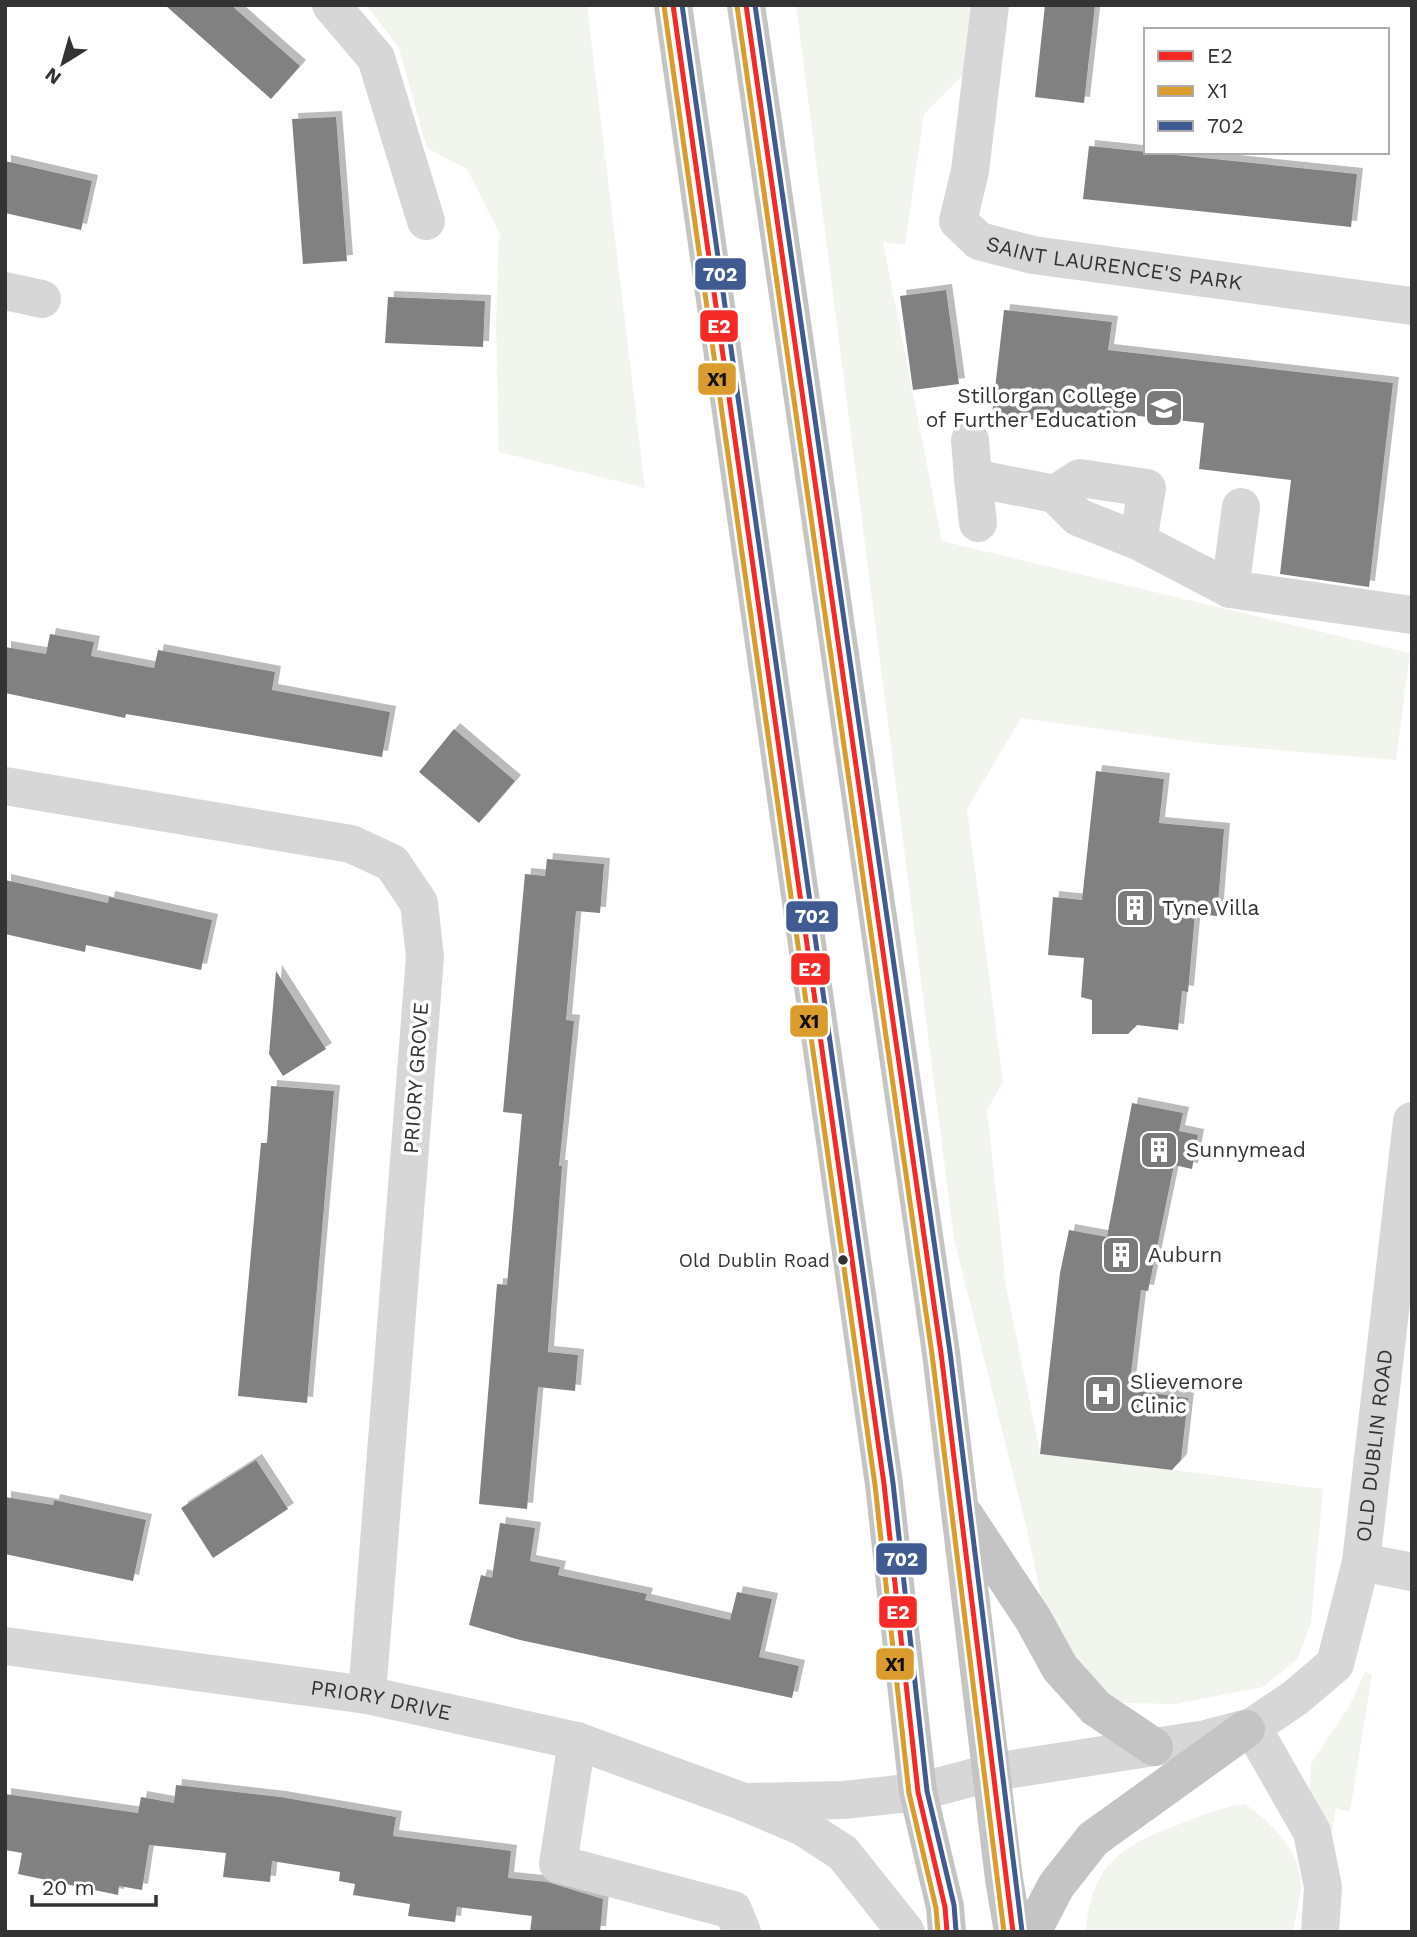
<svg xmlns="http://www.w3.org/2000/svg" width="1417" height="1937" viewBox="0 0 1417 1937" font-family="'Work Sans',sans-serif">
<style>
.green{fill:#f1f5ed}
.building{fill:#818181;filter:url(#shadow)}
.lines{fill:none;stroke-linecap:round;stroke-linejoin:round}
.minor{stroke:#d7d7d7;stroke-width:38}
.highway{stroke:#c4c4c4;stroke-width:38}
.bus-1-casing{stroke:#fff;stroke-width:10}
.bus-2-casing{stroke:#fff;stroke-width:10}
.bus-3-casing{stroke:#fff;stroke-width:10}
.bus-1{stroke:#f52a26;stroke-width:5}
.bus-2{stroke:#db9c2e;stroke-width:5}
.bus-3{stroke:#3f5b92;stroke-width:5}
.bus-dot{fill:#333;stroke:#fff;stroke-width:2.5}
.labels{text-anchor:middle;stroke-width:7;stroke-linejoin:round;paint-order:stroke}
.bus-label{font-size:19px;fill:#333;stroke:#fff;text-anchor:end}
.street-label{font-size:21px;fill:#333;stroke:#fff}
.poi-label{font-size:21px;fill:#333;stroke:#fff;text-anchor:start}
.line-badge{stroke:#fff;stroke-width:2.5}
.badge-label{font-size:19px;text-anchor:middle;font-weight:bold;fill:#fff}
.pale-badge-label{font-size:19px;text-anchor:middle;font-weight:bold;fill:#111}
</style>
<defs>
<filter id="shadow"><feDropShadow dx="6" dy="-6" stdDeviation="0" flood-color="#0004"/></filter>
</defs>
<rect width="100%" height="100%" fill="#fff"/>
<path class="green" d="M 366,5 L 587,5 L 645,488 L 499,452 L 496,325 L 499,232 L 467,169 L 427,148 L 399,48 Z
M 796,5 L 972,5 L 966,72 L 924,114 L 905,245 L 883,242 L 942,541 L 1410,653 L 1396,760 L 1217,745 L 1021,718 L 967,809 L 1003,1082 L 987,1110 L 1006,1285 L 1040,1453 L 1323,1489 L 1311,1623 L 1298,1658 L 1263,1687 L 1176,1704 L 1127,1703 L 1105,1697 L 1083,1682 L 1044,1610 L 1026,1526 L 954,1239 Z
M 1365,1672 L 1372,1674 L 1350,1812 L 1336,1808 L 1330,1844 L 1309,1801 L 1311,1764 L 1350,1705 Z
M 1245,1804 C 1271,1822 1303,1853 1301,1888 C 1300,1902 1295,1918 1293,1932 L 1086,1932 C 1091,1866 1120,1846 1177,1825 C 1200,1816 1221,1807 1245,1804 Z"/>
<path class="building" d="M 165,5 L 231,5 L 300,66 L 271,99 Z
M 1045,5 L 1095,5 L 1084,103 L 1035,97 Z
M 336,117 L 347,261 L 303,264 L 292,119 Z
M 1089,146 L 1357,174 L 1351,227 L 1083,199 Z
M 5,161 L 92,181 L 81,230 L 5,213 Z
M 946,290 L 959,384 L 913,390 L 900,296 Z
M 388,297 L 485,301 L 483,347 L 385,343 Z
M 1004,310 L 1112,322 L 1108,350 L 1393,383 L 1369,587 L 1280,574 L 1291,480 L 1199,469 L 1204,423 L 1102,412 L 1100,427 L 992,415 Z
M 50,634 L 94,642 L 91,656 L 154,668 L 158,650 L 275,672 L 272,690 L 390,712 L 382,757 L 126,714 L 125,718 L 5,693 L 5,647 L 46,654 Z
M 454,729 L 515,781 L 479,823 L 419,772 Z
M 1096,771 L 1164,779 L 1159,823 L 1224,829 L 1217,916 L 1195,914 L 1188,992 L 1182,991 L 1178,1030 L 1137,1025 L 1128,1034 L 1092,1034 L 1092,1000 L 1081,997 L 1084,958 L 1048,955 L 1053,897 L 1082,900 Z
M 547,859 L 604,864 L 600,913 L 576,911 L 566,1020 L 574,1021 L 559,1166 L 562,1166 L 548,1352 L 578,1355 L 575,1391 L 538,1387 L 527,1509 L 479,1504 L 497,1284 L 507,1285 L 522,1114 L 503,1112 L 525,874 L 545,876 Z
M 5,880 L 108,903 L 109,897 L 212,920 L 201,970 L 86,945 L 85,952 L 5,934 Z
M 276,971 L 326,1049 L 283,1076 L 269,1054 Z
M 271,1086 L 334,1091 L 307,1403 L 238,1396 L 261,1143 L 267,1143 Z
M 1132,1103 L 1183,1113 L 1179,1131 L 1198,1135 L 1192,1169 L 1174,1165 L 1148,1291 L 1141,1290 L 1129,1390 L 1188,1398 L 1181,1460 L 1172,1470 L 1040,1454 L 1060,1273 L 1069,1230 L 1107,1237 Z
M 256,1460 L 288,1509 L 213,1558 L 181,1508 Z
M 5,1497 L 53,1505 L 54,1500 L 146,1520 L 133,1581 L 5,1554 Z
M 500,1523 L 535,1528 L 530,1561 L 560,1567 L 558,1575 L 647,1594 L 645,1600 L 730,1620 L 737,1592 L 772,1599 L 759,1657 L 799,1666 L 792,1698 L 520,1640 L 469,1625 L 481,1575 L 492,1578 Z
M 176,1785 L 280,1797 L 396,1817 L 393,1836 L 511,1851 L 508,1878 L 547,1882 L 603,1899 L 600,1932 L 530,1932 L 532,1916 L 457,1907 L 455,1922 L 408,1916 L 410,1904 L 353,1895 L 355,1884 L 339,1881 L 340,1872 L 272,1861 L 270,1882 L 223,1877 L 226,1853 L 149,1845 L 142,1890 L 119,1886 L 118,1895 L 18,1874 L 22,1853 L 5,1850 L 5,1794 L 138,1813 L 141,1797 L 174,1803 Z"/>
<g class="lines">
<g class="minor">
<path d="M 331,5 L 376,58 L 426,221"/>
<path id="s1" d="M 990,5 L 970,171 L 958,221 L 979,241 L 1033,255 L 1412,306"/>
<path d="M 5,291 L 42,299"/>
<path d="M 970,440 L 973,478"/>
<path d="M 1055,494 L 1080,478 L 1147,488 L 1138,541"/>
<path d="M 978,523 L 973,478 L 1055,494 L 1078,517 L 1138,541 L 1230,589 L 1412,615"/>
<path d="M 1230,589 L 1241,507"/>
<path d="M 5,786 L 351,844 L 392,863 L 419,903 L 425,957 L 367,1695"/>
<path d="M 1361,1562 L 1412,1572"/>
<path id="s2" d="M 5,1646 L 367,1695 L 577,1741 L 744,1802 L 803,1827 L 843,1853 L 906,1932"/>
<path d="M 1252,1727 L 1312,1832 L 1323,1887 L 1320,1932"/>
<path d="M 577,1741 L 558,1864 L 733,1910 L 742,1932"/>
<path id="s3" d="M 744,1802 L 843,1800 L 918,1792 L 993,1772 L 1206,1739 L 1252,1727 L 1295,1698 L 1335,1664 L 1361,1562 L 1412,1121"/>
</g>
<path class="highway" d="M 673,5 L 884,1484 L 918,1792 L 945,1907 L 947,1932
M 746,5 L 941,1353 L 1004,1879 L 1013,1932
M 965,1516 L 1033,1619 L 1060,1668 L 1096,1708 L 1154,1747
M 1032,1932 L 1056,1886 L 1093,1839 L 1246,1729"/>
<defs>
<path id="bus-1" d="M 673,5 L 884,1484 L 918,1792 L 945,1907 L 947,1932
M 746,5 L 941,1353 L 1013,1932"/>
<path id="bus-2" d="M 664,6 L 875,1485 L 909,1793 L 936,1908 L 938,1932
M 737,6 L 932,1354 L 1004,1932"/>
<path id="bus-3" d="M 682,5 L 893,1483 L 927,1791 L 954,1905 L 956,1931
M 755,5 L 950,1352 L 1022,1931"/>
</defs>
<use href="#bus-1" class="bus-1-casing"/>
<use href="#bus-2" class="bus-2-casing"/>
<use href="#bus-3" class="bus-3-casing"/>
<use href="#bus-1" class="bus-1"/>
<use href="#bus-2" class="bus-2"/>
<use href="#bus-3" class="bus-3"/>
</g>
<defs>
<symbol id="university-square" viewBox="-11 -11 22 22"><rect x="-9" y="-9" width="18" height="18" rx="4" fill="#7a7a7a" stroke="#fff"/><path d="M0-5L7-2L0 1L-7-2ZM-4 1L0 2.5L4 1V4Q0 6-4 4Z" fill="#fff"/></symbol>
<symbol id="building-square" viewBox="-11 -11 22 22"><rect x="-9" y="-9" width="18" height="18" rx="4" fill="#7a7a7a" stroke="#fff"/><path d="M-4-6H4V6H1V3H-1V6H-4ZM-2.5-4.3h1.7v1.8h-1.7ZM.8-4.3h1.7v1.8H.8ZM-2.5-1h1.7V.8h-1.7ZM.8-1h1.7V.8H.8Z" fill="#fff"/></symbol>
<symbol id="hospital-square" viewBox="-11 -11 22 22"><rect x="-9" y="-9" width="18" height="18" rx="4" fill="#7a7a7a" stroke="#fff"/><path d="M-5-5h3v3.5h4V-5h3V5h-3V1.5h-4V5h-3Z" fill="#fff"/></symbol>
</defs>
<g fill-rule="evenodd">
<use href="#university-square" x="1142" y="386" width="44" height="44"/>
<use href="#building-square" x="1113" y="886" width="44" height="44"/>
<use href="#building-square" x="1137" y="1128" width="44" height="44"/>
<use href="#building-square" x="1099" y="1233" width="44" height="44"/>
<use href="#hospital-square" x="1081" y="1372" width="44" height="44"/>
</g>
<circle class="bus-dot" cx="843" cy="1260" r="6"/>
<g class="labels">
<g class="bus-label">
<text x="830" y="1267">Old Dublin Road</text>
</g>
<g class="street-label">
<text dy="7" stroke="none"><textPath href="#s1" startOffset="385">SAINT LAURENCE'S PARK</textPath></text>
<text transform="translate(416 1078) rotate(-86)" y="7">PRIORY GROVE</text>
<text dy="7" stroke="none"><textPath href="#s3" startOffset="842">OLD DUBLIN ROAD</textPath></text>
<text dy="7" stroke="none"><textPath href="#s2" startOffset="380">PRIORY DRIVE</textPath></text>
</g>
<g class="poi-label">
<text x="1137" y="403" text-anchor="end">Stillorgan College<tspan x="1137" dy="24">of Further Education</tspan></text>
<text x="1162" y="915">Tyne Villa</text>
<text x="1186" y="1157">Sunnymead</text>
<text x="1148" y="1262">Auburn</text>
<text x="1130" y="1389">Slievemore<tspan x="1130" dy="24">Clinic</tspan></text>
</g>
</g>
<g class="line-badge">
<rect x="694" y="257" width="53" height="34" rx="7" fill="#3f5b92"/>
<rect x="699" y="309" width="40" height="34" rx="7" fill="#f52a26"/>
<rect x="697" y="362" width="40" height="34" rx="7" fill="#db9c2e"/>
<rect x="785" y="900" width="54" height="33" rx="7" fill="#3f5b92"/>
<rect x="790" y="952" width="41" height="34" rx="7" fill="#f52a26"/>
<rect x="789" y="1004" width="40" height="34" rx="7" fill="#db9c2e"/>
<rect x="875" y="1542" width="53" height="34" rx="7" fill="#3f5b92"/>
<rect x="878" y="1595" width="40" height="34" rx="7" fill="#f52a26"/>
<rect x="875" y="1647" width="40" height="34" rx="7" fill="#db9c2e"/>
</g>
<g class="badge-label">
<text x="720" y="281">702</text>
<text x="719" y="333">E2</text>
<text x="812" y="923">702</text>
<text x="810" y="976">E2</text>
<text x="901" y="1566">702</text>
<text x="898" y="1619">E2</text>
</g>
<g class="pale-badge-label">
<text x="717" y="386">X1</text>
<text x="809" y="1028">X1</text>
<text x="895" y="1671">X1</text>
</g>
<rect width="1417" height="1937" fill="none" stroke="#333333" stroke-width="14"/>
<rect x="1144" y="28" width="245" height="126" fill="#ffffff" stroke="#adadad" stroke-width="2"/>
<rect x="1158" y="51" width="35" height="10" fill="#f52a26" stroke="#adadad" stroke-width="2"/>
<text x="1207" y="63" font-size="21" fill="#333333">E2</text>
<rect x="1158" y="86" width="35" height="10" fill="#db9c2e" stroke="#adadad" stroke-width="2"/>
<text x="1207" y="98" font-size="21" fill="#333333">X1</text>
<rect x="1158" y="121" width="35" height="10" fill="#3f5b92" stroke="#adadad" stroke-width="2"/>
<text x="1207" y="133" font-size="21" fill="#333333">702</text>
<g transform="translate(63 63) rotate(217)" stroke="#ffffff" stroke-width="5" paint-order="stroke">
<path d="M0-5L12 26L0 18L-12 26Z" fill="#333333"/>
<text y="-10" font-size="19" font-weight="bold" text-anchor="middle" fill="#333333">N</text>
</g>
<path d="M32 1895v10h124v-10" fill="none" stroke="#333333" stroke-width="3.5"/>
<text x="42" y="1895" font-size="21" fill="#333333" stroke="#ffffff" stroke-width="5" paint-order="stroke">20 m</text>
</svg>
